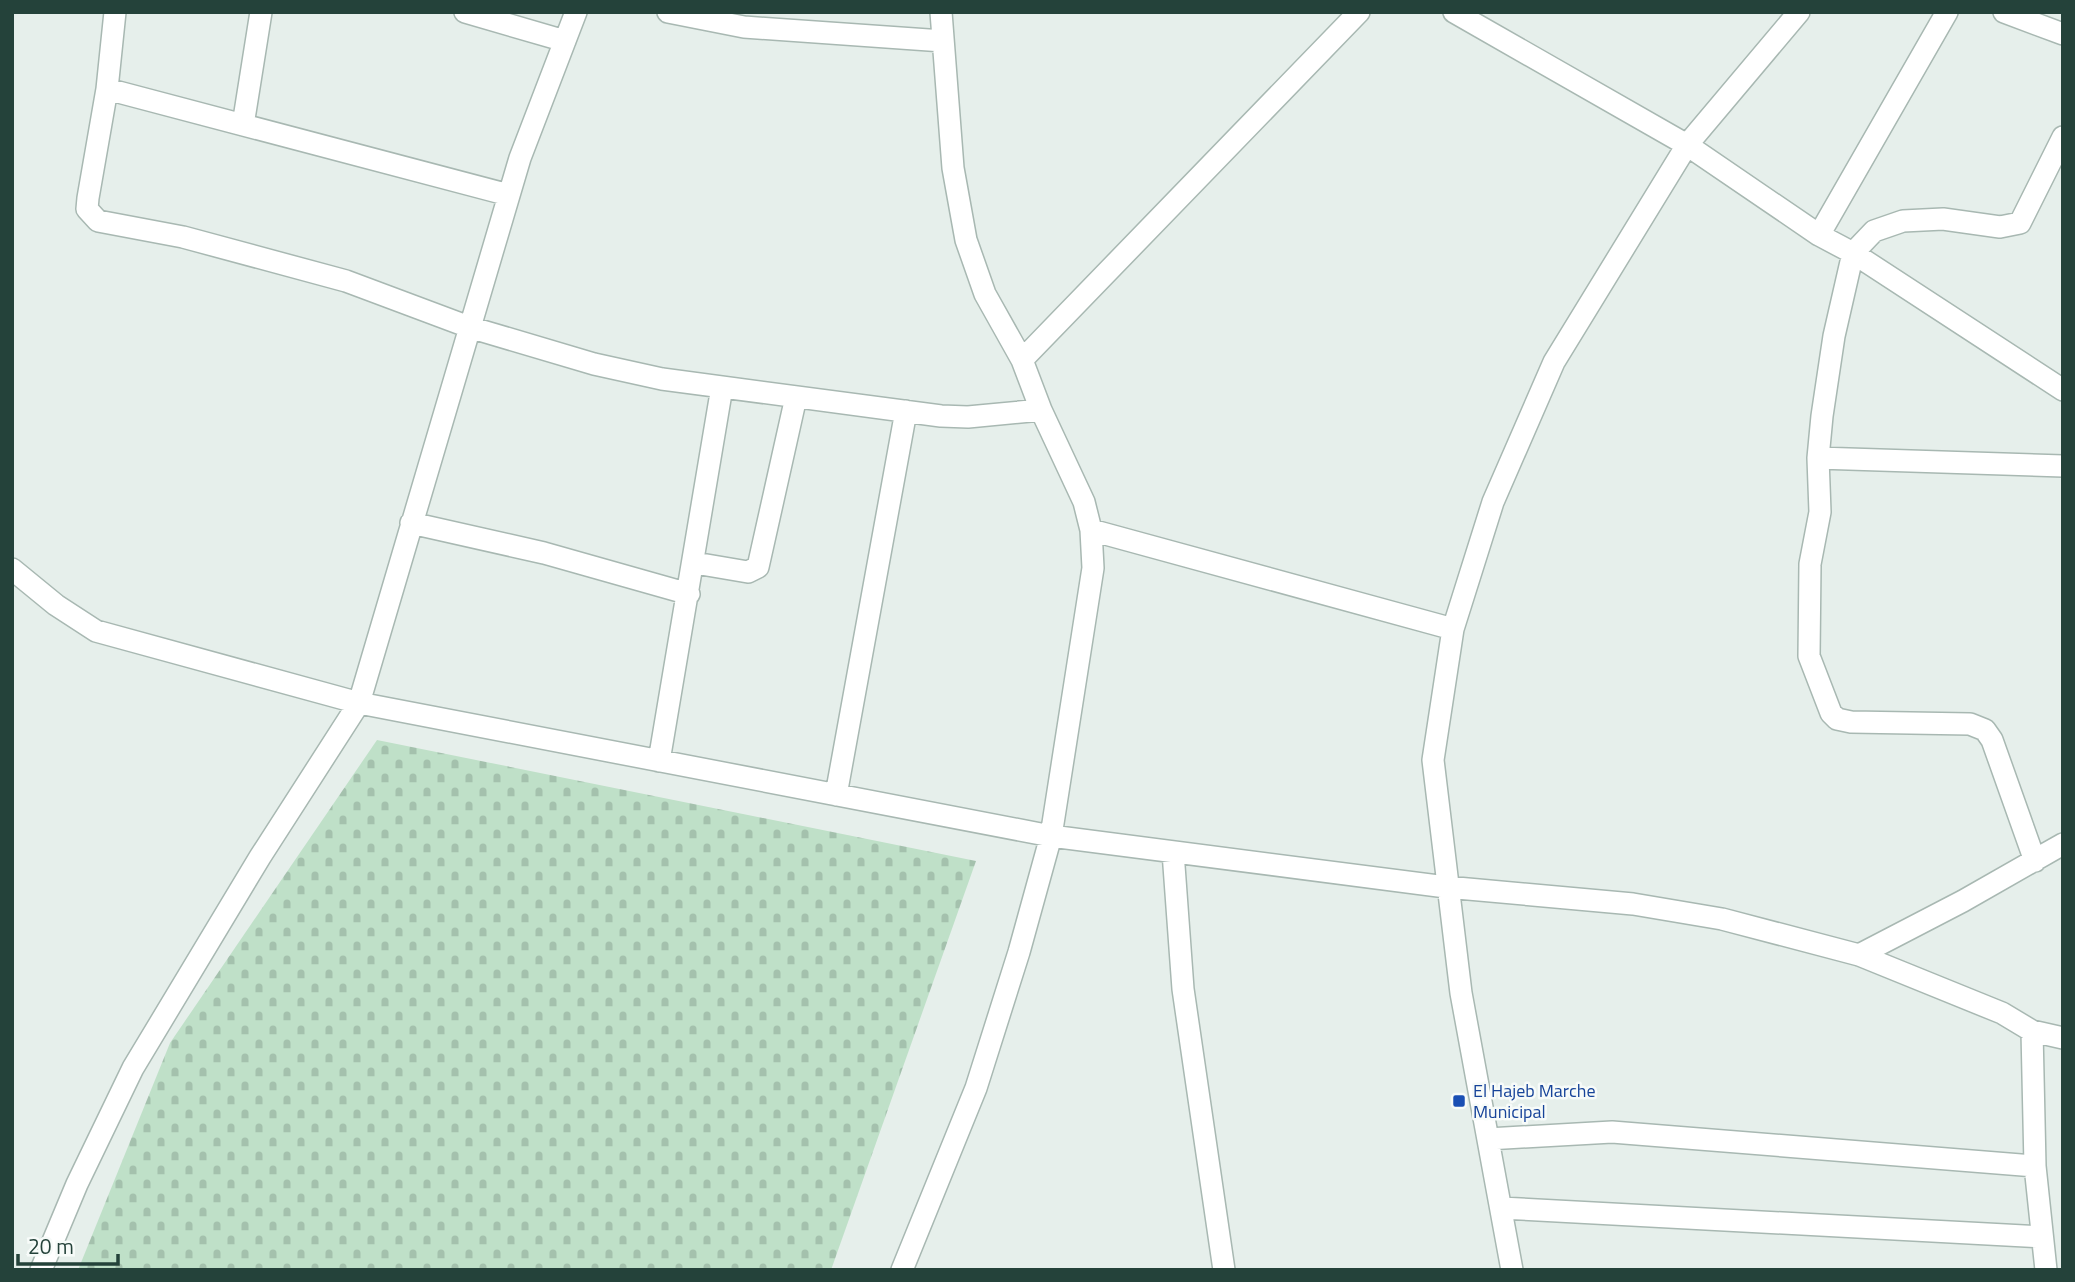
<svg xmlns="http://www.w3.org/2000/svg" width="2075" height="1282" viewBox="0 0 2075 1282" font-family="'Titillium Web',sans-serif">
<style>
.cemetery{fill:url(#cemetery-stones)}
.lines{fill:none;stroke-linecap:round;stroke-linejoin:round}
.minor-casing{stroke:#a8b8b2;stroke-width:24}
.minor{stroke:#fff;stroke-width:21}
.transit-dot{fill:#1a4fb4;stroke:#f7fbf9;stroke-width:2.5}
.labels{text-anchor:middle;stroke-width:5;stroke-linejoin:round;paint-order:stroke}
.transit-label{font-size:18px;fill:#164399;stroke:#f7fbf9;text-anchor:start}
</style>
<defs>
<pattern id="cemetery-stones" width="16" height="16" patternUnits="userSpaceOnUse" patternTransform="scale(1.75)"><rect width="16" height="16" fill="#bfe0c8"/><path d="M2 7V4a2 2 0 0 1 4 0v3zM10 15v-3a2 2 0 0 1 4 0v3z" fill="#a4c1ad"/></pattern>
</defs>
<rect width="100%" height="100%" fill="#e6efeb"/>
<path class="cemetery" d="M 377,740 L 976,861 L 831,1270 L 78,1270 L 170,1043 Z"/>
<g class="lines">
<defs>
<path id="minor" d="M 115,12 L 107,89 L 509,195
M 465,12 L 565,41
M 668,12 L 744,27 L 943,41
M 1454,12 L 1687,145 L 1819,235 L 1853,253 L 2063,390
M 2004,12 L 2063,34
M 107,89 L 88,198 L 87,209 L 98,221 L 183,237 L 346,281 L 469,327 L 594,364 L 662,379 L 941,416 L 968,417 L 1041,410
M 243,125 L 261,12
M 1819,235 L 1947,12
M 1022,360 L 1359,12
M 1818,458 L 2063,466
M 411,523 L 544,553 L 689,594
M 1091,530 L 1453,629
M 695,563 L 748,572 L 758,567 L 796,397
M 12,569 L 56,605 L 96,631 L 359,703 L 1051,836 L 1446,887 L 1633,904 L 1722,919 L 1859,955 L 2002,1013 L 2032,1031 L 2035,1166 L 2046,1270
M 659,761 L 722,387
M 836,795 L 906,411
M 1173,852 L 1183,989 L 1224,1270
M 2035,861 L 1992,740 L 1985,730 L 1970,724 L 1851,722 L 1837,719 L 1831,713 L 1809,656 L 1810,564 L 1820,512 L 1818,458 L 1822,416 L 1834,336 L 1853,253 L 1874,231 L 1903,221 L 1943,219 L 2000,227 L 2020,223 L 2063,137
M 1859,955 L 1963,901 L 2063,844
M 2032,1031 L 2063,1038
M 1488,1139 L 1612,1132 L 2035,1166
M 1501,1208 L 2042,1237
M 41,1270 L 77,1184 L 133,1068 L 260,857 L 359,703 L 520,158 L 576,12
M 902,1270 L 976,1088 L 1019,952 L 1051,836 L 1093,568 L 1091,530 L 1084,502 L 1041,410 L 1022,360 L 985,294 L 966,240 L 953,168 L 941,12
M 1512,1270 L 1461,993 L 1433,760 L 1453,629 L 1493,502 L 1554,362 L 1687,145 L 1799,12"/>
</defs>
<use href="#minor" class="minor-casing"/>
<use href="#minor" class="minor"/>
</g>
<rect class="transit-dot" x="1452" y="1094" width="14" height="14" rx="3.5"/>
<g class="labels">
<g class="transit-label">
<text x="1473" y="1097">El Hajeb Marche<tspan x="1473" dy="21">Municipal</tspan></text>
</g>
</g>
<rect width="2075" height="1282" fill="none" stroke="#24423a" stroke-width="28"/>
<path d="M18 1254v10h100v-10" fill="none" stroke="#24423a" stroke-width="3.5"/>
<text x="28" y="1254" font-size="21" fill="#24423a" stroke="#f7fbf9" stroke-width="5" paint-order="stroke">20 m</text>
</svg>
